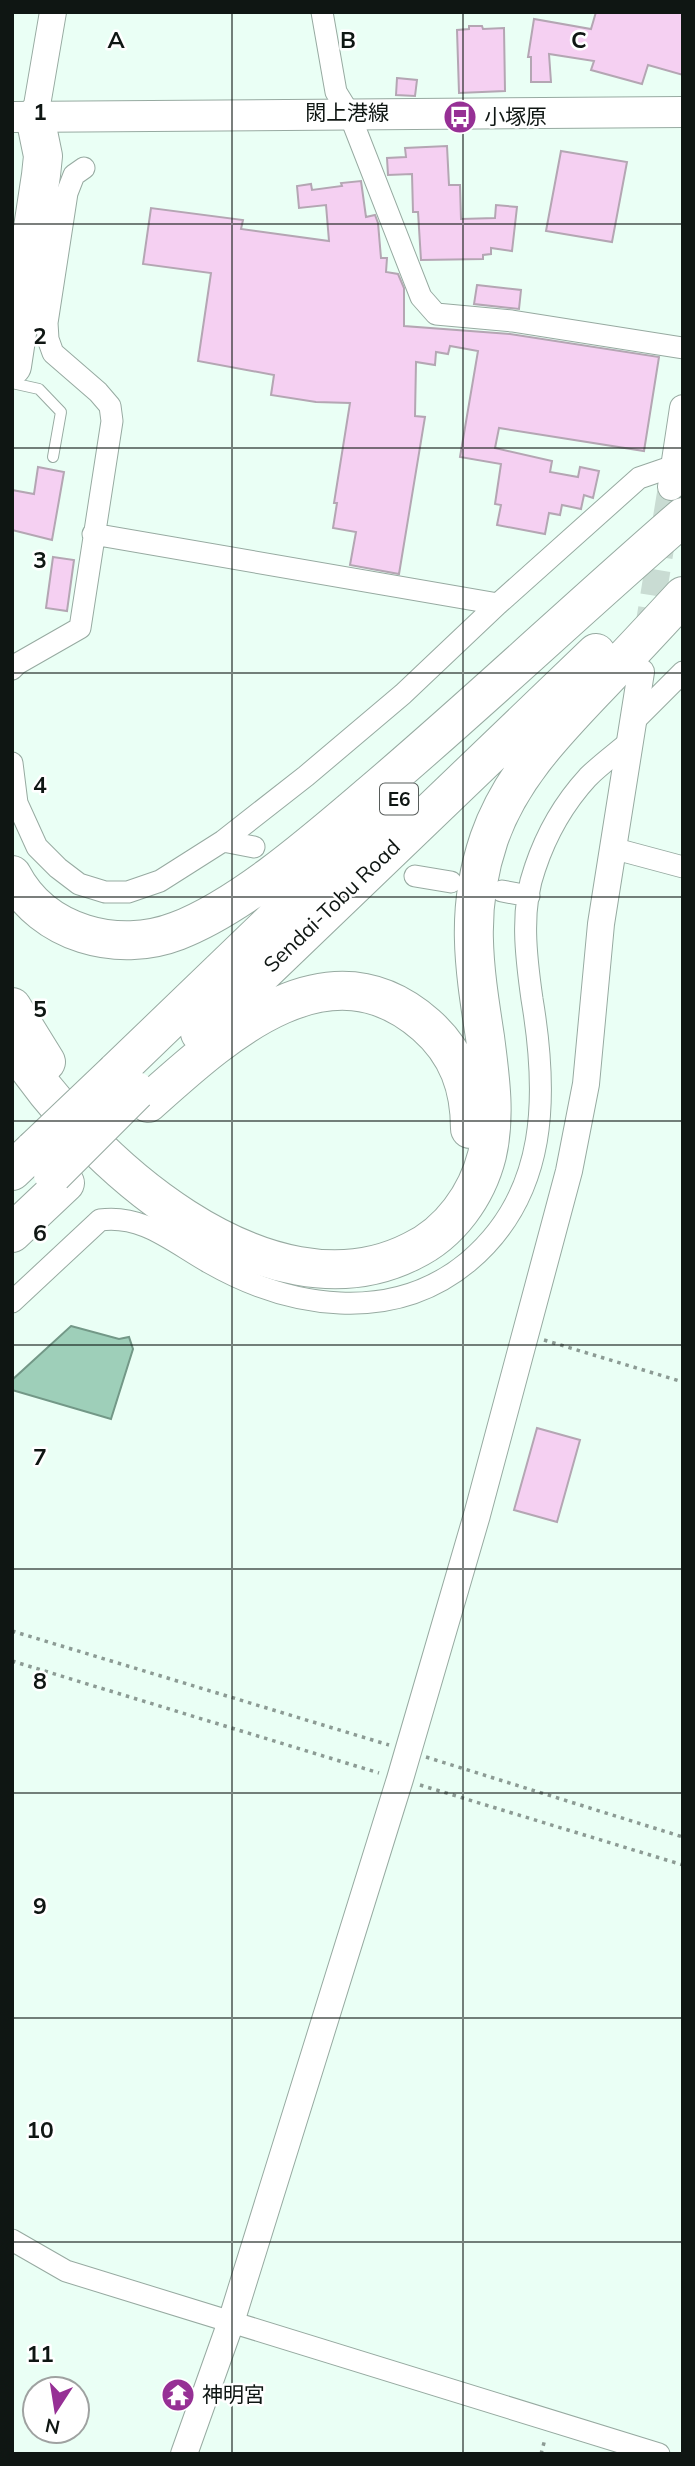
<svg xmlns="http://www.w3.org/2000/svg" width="695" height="2466" viewBox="0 0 695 2466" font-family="Mulish,'Noto Sans JP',sans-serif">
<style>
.water{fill:#9ecfb9;stroke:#739887;stroke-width:2}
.building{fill:#f5d0f2;stroke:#b4a6b3;stroke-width:2}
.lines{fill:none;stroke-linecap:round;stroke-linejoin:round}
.tertiary-tunnel{stroke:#c9dcd3;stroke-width:26;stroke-dasharray:26 13;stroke-linecap:butt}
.service-casing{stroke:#97aaa1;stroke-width:12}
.minor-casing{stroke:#97aaa1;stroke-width:23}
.tertiary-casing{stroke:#97aaa1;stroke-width:28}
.secondary-casing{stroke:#97aaa1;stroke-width:32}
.motorway-casing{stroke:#97aaa1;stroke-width:40}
.path{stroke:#8c9b94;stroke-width:3.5;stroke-dasharray:3.5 5;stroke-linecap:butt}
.service{stroke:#fff;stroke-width:10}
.minor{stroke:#fff;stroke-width:21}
.tertiary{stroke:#fff;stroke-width:26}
.secondary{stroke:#fff;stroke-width:30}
.motorway{stroke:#fff;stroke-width:38}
.motorway-bridge-casing{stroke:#97aaa1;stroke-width:40;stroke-linecap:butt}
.motorway-bridge{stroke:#fff;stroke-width:38}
.grid{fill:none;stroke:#0f1613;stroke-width:2;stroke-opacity:0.55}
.labels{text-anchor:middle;stroke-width:5;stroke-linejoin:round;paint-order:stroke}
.shield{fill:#fff;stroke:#575c5a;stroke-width:2}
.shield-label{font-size:19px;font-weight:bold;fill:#0f1613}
.street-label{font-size:21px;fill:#0f1613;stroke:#fff}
.poi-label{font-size:21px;fill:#0f1613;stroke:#fff;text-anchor:start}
.grid-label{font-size:23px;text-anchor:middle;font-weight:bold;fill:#0f1613;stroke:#fff;stroke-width:5;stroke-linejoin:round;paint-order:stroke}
</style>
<rect width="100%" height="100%" fill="#eafff5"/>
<path class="water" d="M 71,1326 L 119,1339 L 129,1337 L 133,1349 L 111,1419 L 12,1390 L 12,1380 Z"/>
<path class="building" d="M 596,12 L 683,12 L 683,75 L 648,65 L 642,84 L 591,70 L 594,61 L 549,54 L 551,82 L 531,82 L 531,57 L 528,57 L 534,19 L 591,29 Z
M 469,26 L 482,26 L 483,29 L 504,28 L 505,91 L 459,93 L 457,30 L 469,29 Z
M 397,78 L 417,80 L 415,96 L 396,95 Z
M 447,146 L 449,185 L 460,185 L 461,219 L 495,218 L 496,205 L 517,207 L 512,251 L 491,248 L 491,254 L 483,255 L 483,259 L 421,260 L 418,212 L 413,212 L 412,174 L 388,175 L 387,158 L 406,157 L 405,148 Z
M 561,151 L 627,162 L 612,242 L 546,231 Z
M 361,181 L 366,217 L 375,215 L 378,223 L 381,258 L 387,258 L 386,272 L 398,274 L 404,288 L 404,326 L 510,334 L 659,357 L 644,451 L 499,428 L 495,448 L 552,461 L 550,472 L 578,477 L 580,467 L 599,471 L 593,498 L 584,495 L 581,509 L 562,505 L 560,515 L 549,513 L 545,534 L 497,525 L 501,505 L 495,504 L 501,464 L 460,457 L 478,351 L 450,346 L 448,354 L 436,352 L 435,365 L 416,362 L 415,416 L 425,417 L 399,574 L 350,565 L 356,532 L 333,528 L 337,503 L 334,503 L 350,403 L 316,402 L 271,395 L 274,375 L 198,361 L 211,273 L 143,264 L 151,208 L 243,220 L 241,229 L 329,241 L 326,205 L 299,208 L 297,186 L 311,184 L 312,190 L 342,186 L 341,183 Z
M 477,285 L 521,290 L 519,309 L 474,304 Z
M 38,467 L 64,472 L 52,540 L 12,530 L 12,490 L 34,494 Z
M 53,557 L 74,560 L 67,611 L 46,608 Z
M 537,1428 L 580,1440 L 557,1522 L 514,1510 Z"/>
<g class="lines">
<path class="tertiary-tunnel" d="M 647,634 L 671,487"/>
<defs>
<path id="service" d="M 12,383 L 39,389 L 61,412 L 53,457"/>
<path id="minor" d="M 322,12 L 336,92 L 349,113 L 421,297 L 436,314 L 512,321 L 683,348
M 93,534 L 498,604
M 12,669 L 17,664 L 80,628 L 112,421 L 110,406 L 98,392 L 53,353 L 48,339 L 47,323 L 67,193 L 74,175 L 84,168
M 631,724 L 683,672
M 12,763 L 17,803 L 37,847 L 58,868 L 79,884 L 105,892 L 128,892 L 160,881 L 223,841 L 306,776 L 403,694 L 498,604 L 639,478 L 674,466
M 223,841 L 254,847
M 612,848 L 683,867
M 415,876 L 451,882
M 502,891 L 529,896
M 12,1302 L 100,1220 C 143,1214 174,1243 210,1263 C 289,1308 392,1325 468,1262 C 549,1194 548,1094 532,999 C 526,957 520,909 535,868 C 546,835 565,802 588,777 C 600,765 615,754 628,743
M 12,2240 L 66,2271 L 659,2454"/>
<path id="tertiary" d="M 35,117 L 53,12
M 671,487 L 683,408
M 184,2454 L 231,2322 L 400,1779 L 477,1515 L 569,1171 L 586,1084 L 601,924 L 641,672"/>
<path id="secondary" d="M 12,117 L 683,112"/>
<path id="motorway" d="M 12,366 L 41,175 L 43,156 L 35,117
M 12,875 C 43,934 118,954 177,931 C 242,906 317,840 371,794 C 477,704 578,608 683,517
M 12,1007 L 46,1062
M 200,1033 L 596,653
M 12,1043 C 83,1158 267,1325 412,1251 C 450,1233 477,1195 487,1155 C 496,1116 490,1076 485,1037 C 474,966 465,910 489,839 C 512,772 563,724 610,674 C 635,648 659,622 683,596
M 116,1072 L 385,813
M 148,1103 C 222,1037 327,938 426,1025 C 458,1053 470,1088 470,1129
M 12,1171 L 34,1150
M 12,1233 L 65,1183"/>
</defs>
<use href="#service" class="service-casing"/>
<use href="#minor" class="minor-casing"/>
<use href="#tertiary" class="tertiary-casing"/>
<use href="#secondary" class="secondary-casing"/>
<use href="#motorway" class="motorway-casing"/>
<path class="path" d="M 544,1340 L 683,1382
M 12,1631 L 389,1745
M 12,1661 L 379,1773
M 426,1757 L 683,1837
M 420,1785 L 683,1865
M 541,2454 L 545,2439"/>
<use href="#service" class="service"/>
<use href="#minor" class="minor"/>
<use href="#tertiary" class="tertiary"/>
<use href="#secondary" class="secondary"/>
<use href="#motorway" class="motorway"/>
<defs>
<path id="motorway-bridge" d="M 34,1150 L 116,1072
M 53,1174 L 136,1091"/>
</defs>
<use href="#motorway-bridge" class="motorway-bridge-casing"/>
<use href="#motorway-bridge" class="motorway-bridge"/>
</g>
<path class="grid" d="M 232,12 L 232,2454M 463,12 L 463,2454M 12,224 L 683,224M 12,448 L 683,448M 12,673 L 683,673M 12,897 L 683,897M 12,1121 L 683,1121M 12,1345 L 683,1345M 12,1569 L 683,1569M 12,1793 L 683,1793M 12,2018 L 683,2018M 12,2242 L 683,2242"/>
<defs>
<symbol id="bus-disc" viewBox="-11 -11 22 22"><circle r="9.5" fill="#963095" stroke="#fff"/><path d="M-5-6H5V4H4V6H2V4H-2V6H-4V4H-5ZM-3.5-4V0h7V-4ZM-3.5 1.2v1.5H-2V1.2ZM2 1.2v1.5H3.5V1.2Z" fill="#fff"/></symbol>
<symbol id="temple-disc" viewBox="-11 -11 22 22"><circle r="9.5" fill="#963095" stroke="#fff"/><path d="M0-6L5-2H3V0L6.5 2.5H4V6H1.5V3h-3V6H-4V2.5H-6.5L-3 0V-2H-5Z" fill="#fff"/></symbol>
</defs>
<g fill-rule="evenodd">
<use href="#bus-disc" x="441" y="98" width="38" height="38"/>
<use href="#temple-disc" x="159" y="2376" width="38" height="38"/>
</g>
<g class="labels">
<rect class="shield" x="380" y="783.5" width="38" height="31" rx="5"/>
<g class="shield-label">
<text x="399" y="806">E6</text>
</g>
<g class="street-label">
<text x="347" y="120">閖上港線</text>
<text transform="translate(332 906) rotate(-44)" y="7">Sendai-Tobu Road</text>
</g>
<g class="poi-label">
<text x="484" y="124">小塚原</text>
<text x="202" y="2402">神明宮</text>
</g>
</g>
<g class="grid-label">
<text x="116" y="48">A</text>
<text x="348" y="48">B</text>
<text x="579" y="48">C</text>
<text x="40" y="120">1</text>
<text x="40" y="344">2</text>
<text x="40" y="568">3</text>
<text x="40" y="793">4</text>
<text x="40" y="1017">5</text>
<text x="40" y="1241">6</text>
<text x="40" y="1465">7</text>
<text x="40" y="1689">8</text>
<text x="40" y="1914">9</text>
<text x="40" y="2138">10</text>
<text x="40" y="2362">11</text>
</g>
<rect width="695" height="2466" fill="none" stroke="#0f1613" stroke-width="28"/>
<g transform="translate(56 2410) rotate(192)"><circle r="33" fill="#ffffff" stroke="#9fa2a1" stroke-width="2"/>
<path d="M0-5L12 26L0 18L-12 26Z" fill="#963095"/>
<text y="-10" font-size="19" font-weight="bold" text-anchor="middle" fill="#0f1613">N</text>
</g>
</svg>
